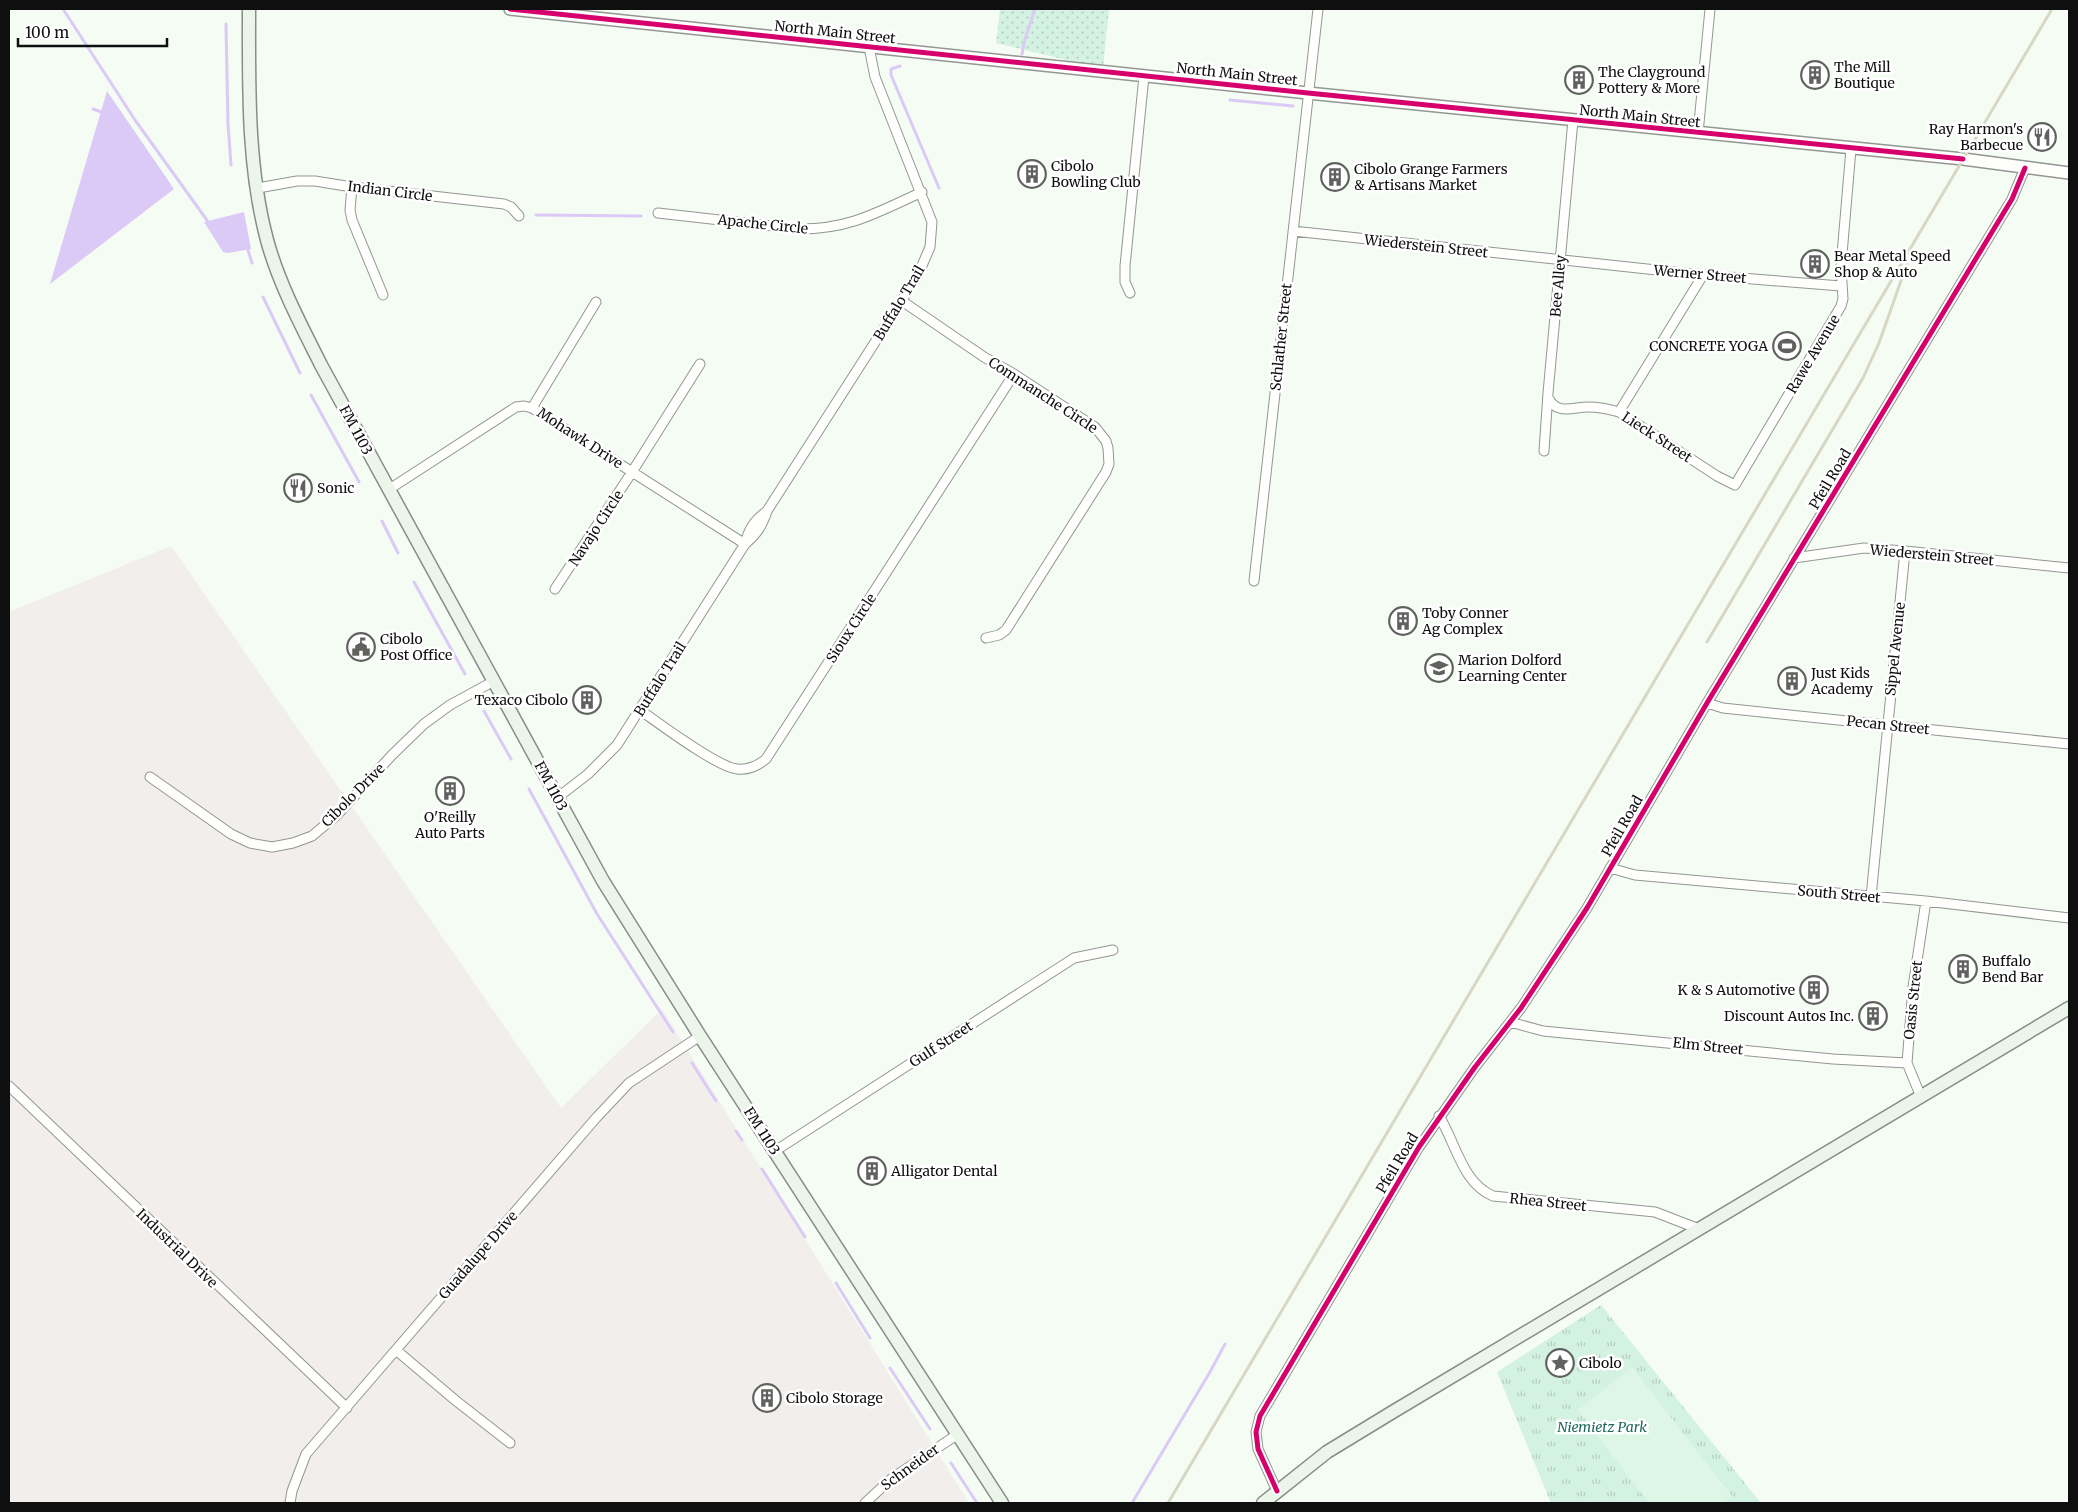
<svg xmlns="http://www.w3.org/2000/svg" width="2078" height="1512" viewBox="0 0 2078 1512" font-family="Merriweather,serif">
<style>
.industrial{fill:#f1eeeb}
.grass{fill:url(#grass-dots)}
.park{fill:url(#park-tufts)}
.pitch{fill:#def6e6}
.water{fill:#dccaf6}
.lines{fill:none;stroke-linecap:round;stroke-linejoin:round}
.stream{stroke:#dccaf6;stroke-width:3}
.minor-casing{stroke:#939692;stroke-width:11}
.tertiary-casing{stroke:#939692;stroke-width:14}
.secondary-casing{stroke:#898c89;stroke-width:15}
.minor{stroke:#fefffd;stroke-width:9}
.tertiary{stroke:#fefffd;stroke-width:11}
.secondary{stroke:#ebf5ea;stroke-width:12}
.rail{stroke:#d7d8c4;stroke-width:3}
.cycleway-casing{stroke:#fff;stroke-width:8}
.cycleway{stroke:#d6006c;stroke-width:5}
.labels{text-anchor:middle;stroke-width:5;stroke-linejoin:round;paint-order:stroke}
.street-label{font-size:14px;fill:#0f0f0f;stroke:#fff}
.poi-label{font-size:14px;fill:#0f0f0f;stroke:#fff;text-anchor:start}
.park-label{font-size:14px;font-style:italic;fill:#1e675c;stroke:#fff}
</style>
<defs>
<pattern id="grass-dots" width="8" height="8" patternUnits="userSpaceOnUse" patternTransform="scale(1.25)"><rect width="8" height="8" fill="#d4f2e2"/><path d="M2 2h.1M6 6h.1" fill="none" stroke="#b5cec1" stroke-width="1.8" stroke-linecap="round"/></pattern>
<pattern id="park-tufts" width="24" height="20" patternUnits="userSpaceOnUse" patternTransform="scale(1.25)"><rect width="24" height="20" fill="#d4f2e2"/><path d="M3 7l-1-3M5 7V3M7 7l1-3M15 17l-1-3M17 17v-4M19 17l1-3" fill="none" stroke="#b5cec1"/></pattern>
</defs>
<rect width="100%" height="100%" fill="#f5fcf4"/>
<path class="industrial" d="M 171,546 L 561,1108 L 662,1009 L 969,1503 L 9,1503 L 9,612 Z"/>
<path class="grass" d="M 1000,9 L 1109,9 L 1103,69 L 996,43 Z"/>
<path class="park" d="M 1601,1305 L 1761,1503 L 1551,1503 L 1497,1372 Z"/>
<path class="pitch" d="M 1632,1367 L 1732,1496 L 1723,1503 L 1649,1503 L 1578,1410 Z"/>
<path class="water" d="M 107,91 L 174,189 L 50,284 Z
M 244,212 L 251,249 L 228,253 L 223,252 L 204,222 Z"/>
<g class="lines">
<path class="stream" d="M 63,9 L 135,120 L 209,223
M 226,24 L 228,124 L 231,165
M 1022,54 L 1025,39 L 1035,9
M 900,66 L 891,69 L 891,75 L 939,188
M 1230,100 L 1293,106
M 93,109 L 104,113
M 536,215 L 641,216
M 247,247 L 252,263
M 263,297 L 300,373
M 311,395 L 359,482
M 382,521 L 398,553
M 414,582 L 465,674
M 484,711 L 511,759
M 529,789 L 597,914 L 673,1032
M 692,1063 L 716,1101
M 736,1131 L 742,1140
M 762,1169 L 805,1237
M 836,1283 L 870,1338
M 890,1368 L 930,1429
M 951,1463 L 977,1503
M 1132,1503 L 1210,1372 L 1225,1344"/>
<defs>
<path id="minor" d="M 1698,133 L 1710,9
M 352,187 L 350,210 L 352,220 L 383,295
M 258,188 L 297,181 L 315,181 L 352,187 L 504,204 L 511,207 L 519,216
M 658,213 L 800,229 C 850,229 878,212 922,192
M 1293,231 L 1703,275 L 1841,286
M 1130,293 L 1125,282 L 1125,266 L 1144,76
M 902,301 L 984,357 L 1014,374 L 1095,427 L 1106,441 L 1108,448 L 1109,464 L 1106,472 L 1006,630 L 999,635 L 986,638
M 1549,399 C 1557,415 1574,407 1588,407 C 1599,407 1609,409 1619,412 L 1717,476 L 1735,485 L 1841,306 L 1843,299 L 1841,266 L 1851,149
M 532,408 L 596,302
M 1619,412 L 1703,275
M 1544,451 L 1548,393 L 1573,120
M 388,490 L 516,407 L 524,406 L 532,408 L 745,544
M 745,544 C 749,528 754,521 767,511
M 1794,558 L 1864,548 L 1905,551 L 2069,568
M 1254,581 L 1318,9
M 555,589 L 632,472 L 700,364
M 1707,703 L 1723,708 L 2069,744
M 640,710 C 660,724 717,767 737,769 C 749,770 757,766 766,759 L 1014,374
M 150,777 L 231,834 L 250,843 L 272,847 L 293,843 L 312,836 L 337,815 L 392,755 L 424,724 L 450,705 L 494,681
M 557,798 L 588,774 L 617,745 L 745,544 C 757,534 762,526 767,511 L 918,275 L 930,247 L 932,222 L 875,77 L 869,47
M 1610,868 L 1635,875 L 1926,901 L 2069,918
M 1871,897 L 1905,551
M 1510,1022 L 1543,1031 L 1833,1059 L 1907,1063
M 9,1086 L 347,1408
M 1921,1097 L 1907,1063 L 1913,987 L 1926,901
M 1439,1116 C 1456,1143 1462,1183 1493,1196 L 1655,1212 L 1699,1229
M 775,1151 L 1074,958 L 1113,950
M 396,1350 L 455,1400 L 510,1443
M 1277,1491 L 1258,1449 L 1256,1432 L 1260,1416 L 1419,1147 L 1475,1067 L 1521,1008 L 1587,908 L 1707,703 L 2012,199 L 2025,168
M 290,1503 L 292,1491 L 306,1454 L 596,1118 L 629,1083 L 700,1036
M 865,1503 L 891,1479 L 958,1434"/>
<path id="tertiary" d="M 510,9 L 1308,93 L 1963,159 L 2069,173"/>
<path id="secondary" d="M 249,9 C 249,85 247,165 267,240 C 279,284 301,325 321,365 L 603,881 L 700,1036 L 1002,1503
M 1263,1503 L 1327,1452 L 1391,1413 L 2069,1008"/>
</defs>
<use href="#minor" class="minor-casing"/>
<use href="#tertiary" class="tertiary-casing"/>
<use href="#secondary" class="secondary-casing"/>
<use href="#minor" class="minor"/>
<use href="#tertiary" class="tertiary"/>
<use href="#secondary" class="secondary"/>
<path class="rail" d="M 1707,642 L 1863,378 L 1879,343 L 1908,261
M 1168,1503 L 2052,9"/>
<defs>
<path id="cycleway" d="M 510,9 L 1308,93 L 1963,159
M 1277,1491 L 1258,1449 L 1256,1432 L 1260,1416 L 1419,1147 L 1475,1067 L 1521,1008 L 1587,908 L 1707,703 L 2012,199 L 2025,168"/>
</defs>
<use href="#cycleway" class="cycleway-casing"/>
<use href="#cycleway" class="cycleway"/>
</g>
<defs>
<symbol id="building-ring" viewBox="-11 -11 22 22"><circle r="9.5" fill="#fff" stroke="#60625f" stroke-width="1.5"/><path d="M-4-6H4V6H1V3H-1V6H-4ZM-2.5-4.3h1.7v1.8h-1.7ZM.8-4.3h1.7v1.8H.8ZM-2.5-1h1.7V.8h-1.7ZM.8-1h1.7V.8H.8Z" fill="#60625f"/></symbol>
<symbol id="restaurant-ring" viewBox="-11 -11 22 22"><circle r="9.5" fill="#fff" stroke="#60625f" stroke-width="1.5"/><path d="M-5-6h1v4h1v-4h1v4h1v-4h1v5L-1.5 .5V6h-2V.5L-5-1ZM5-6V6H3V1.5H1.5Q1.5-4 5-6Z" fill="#60625f"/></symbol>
<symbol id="stadium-ring" viewBox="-11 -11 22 22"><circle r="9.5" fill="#fff" stroke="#60625f" stroke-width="1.5"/><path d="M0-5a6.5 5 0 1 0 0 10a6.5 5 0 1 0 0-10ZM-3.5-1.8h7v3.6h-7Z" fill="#60625f"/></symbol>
<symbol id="civic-ring" viewBox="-11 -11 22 22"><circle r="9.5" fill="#fff" stroke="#60625f" stroke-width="1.5"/><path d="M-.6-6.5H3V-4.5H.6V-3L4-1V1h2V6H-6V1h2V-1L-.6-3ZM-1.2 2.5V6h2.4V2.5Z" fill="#60625f"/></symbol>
<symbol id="school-ring" viewBox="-11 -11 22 22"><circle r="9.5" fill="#fff" stroke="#60625f" stroke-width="1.5"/><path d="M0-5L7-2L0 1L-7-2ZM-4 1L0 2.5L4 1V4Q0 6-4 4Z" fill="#60625f"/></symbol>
<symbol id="sight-ring" viewBox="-11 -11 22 22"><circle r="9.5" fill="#fff" stroke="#60625f" stroke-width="1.5"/><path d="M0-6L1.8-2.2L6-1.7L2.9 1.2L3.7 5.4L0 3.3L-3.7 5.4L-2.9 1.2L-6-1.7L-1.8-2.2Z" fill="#60625f"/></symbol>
</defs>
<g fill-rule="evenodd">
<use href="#building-ring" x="1799" y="59" width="32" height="32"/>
<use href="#building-ring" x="1563" y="64" width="32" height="32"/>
<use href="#restaurant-ring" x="2026" y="121" width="32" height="32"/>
<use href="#building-ring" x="1016" y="158" width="32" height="32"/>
<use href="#building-ring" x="1319" y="161" width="32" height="32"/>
<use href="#building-ring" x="1799" y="248" width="32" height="32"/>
<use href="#stadium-ring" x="1771" y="330" width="32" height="32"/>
<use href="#restaurant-ring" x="282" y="472" width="32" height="32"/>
<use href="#building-ring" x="1387" y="605" width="32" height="32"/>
<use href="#civic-ring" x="345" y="631" width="32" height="32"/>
<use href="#school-ring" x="1423" y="652" width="32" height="32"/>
<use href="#building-ring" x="1776" y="665" width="32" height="32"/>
<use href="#building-ring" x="571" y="684" width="32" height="32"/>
<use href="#building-ring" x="434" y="775" width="32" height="32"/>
<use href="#building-ring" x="1947" y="953" width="32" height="32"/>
<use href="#building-ring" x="1798" y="974" width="32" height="32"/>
<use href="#building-ring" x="1857" y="1000" width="32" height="32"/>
<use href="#building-ring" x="856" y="1155" width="32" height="32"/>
<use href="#sight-ring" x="1544" y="1347" width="32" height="32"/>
<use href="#building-ring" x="751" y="1382" width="32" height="32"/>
</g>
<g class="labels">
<g class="street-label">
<text transform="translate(835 32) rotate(6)" y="5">North Main Street</text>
<text transform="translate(1237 74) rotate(6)" y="5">North Main Street</text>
<text transform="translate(1640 116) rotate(6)" y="5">North Main Street</text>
<text transform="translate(390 191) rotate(7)" y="5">Indian Circle</text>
<text transform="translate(763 224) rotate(6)" y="5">Apache Circle</text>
<text transform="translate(1426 246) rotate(6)" y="5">Wiederstein Street</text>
<text transform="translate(1700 274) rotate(5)" y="5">Werner Street</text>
<text transform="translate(1558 286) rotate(-85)" y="5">Bee Alley</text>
<text transform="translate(899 303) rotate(-59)" y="5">Buffalo Trail</text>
<text transform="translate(1281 337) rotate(-84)" y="5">Schlather Street</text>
<text transform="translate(1813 354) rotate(-59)" y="5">Rawe Avenue</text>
<text transform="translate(1043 395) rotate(33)" y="5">Commanche Circle</text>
<text transform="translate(356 430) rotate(62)" y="5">FM 1103</text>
<text transform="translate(1657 437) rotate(33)" y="5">Lieck Street</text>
<text transform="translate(580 438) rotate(33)" y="5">Mohawk Drive</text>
<text transform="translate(1830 479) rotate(-59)" y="5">Pfeil Road</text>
<text transform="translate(596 528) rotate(-57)" y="5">Navajo Circle</text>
<text transform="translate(1932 555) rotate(5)" y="5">Wiederstein Street</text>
<text transform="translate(851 628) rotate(-57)" y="5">Sioux Circle</text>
<text transform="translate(1895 649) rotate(-84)" y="5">Sippel Avenue</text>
<text transform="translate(660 679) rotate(-58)" y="5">Buffalo Trail</text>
<text transform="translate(1888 725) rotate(6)" y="5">Pecan Street</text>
<text transform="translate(551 786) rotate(62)" y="5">FM 1103</text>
<text transform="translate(353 795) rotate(-45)" y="5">Cibolo Drive</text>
<text transform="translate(1622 826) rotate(-60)" y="5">Pfeil Road</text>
<text transform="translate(1839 894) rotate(5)" y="5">South Street</text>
<text transform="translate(1913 1000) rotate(-84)" y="5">Oasis Street</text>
<text transform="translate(941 1044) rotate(-33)" y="5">Gulf Street</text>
<text transform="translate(1708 1046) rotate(6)" y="5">Elm Street</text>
<text transform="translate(762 1131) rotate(57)" y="5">FM 1103</text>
<text transform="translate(1397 1163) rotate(-59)" y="5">Pfeil Road</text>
<text transform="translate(1548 1202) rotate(6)" y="5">Rhea Street</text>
<text transform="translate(177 1248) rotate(44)" y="5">Industrial Drive</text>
<text transform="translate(478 1255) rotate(-49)" y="5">Guadalupe Drive</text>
<text transform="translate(910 1467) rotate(-36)" y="5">Schneider</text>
</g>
<g class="poi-label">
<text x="1834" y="72">The Mill<tspan x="1834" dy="16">Boutique</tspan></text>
<text x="1598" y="77">The Clayground<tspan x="1598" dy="16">Pottery &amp; More</tspan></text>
<text x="2023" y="134" text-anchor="end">Ray Harmon's<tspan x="2023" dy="16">Barbecue</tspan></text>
<text x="1051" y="171">Cibolo<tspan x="1051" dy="16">Bowling Club</tspan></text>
<text x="1354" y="174">Cibolo Grange Farmers<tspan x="1354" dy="16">&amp; Artisans Market</tspan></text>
<text x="1834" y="261">Bear Metal Speed<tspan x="1834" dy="16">Shop &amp; Auto</tspan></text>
<text x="1768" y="351" text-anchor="end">CONCRETE YOGA</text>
<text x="317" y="493">Sonic</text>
<text x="1422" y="618">Toby Conner<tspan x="1422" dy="16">Ag Complex</tspan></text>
<text x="380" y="644">Cibolo<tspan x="380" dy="16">Post Office</tspan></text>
<text x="1458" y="665">Marion Dolford<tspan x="1458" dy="16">Learning Center</tspan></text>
<text x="1811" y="678">Just Kids<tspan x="1811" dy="16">Academy</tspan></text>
<text x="568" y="705" text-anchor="end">Texaco Cibolo</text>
<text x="450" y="822" text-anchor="middle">O'Reilly<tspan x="450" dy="16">Auto Parts</tspan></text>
<text x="1982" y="966">Buffalo<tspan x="1982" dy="16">Bend Bar</tspan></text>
<text x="1795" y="995" text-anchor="end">K &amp; S Automotive</text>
<text x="1854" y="1021" text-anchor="end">Discount Autos Inc.</text>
<text x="891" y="1176">Alligator Dental</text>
<text x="1579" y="1368">Cibolo</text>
<text x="786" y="1403">Cibolo Storage</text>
</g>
<g class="park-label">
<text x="1602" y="1432">Niemietz Park</text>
</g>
</g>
<rect width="2078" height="1512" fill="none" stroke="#0f0f0f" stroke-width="20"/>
<path d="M18 38v8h149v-8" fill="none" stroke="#0f0f0f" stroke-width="2.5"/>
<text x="25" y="38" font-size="15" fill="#0f0f0f" stroke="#ffffff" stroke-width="4" paint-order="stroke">100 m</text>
</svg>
